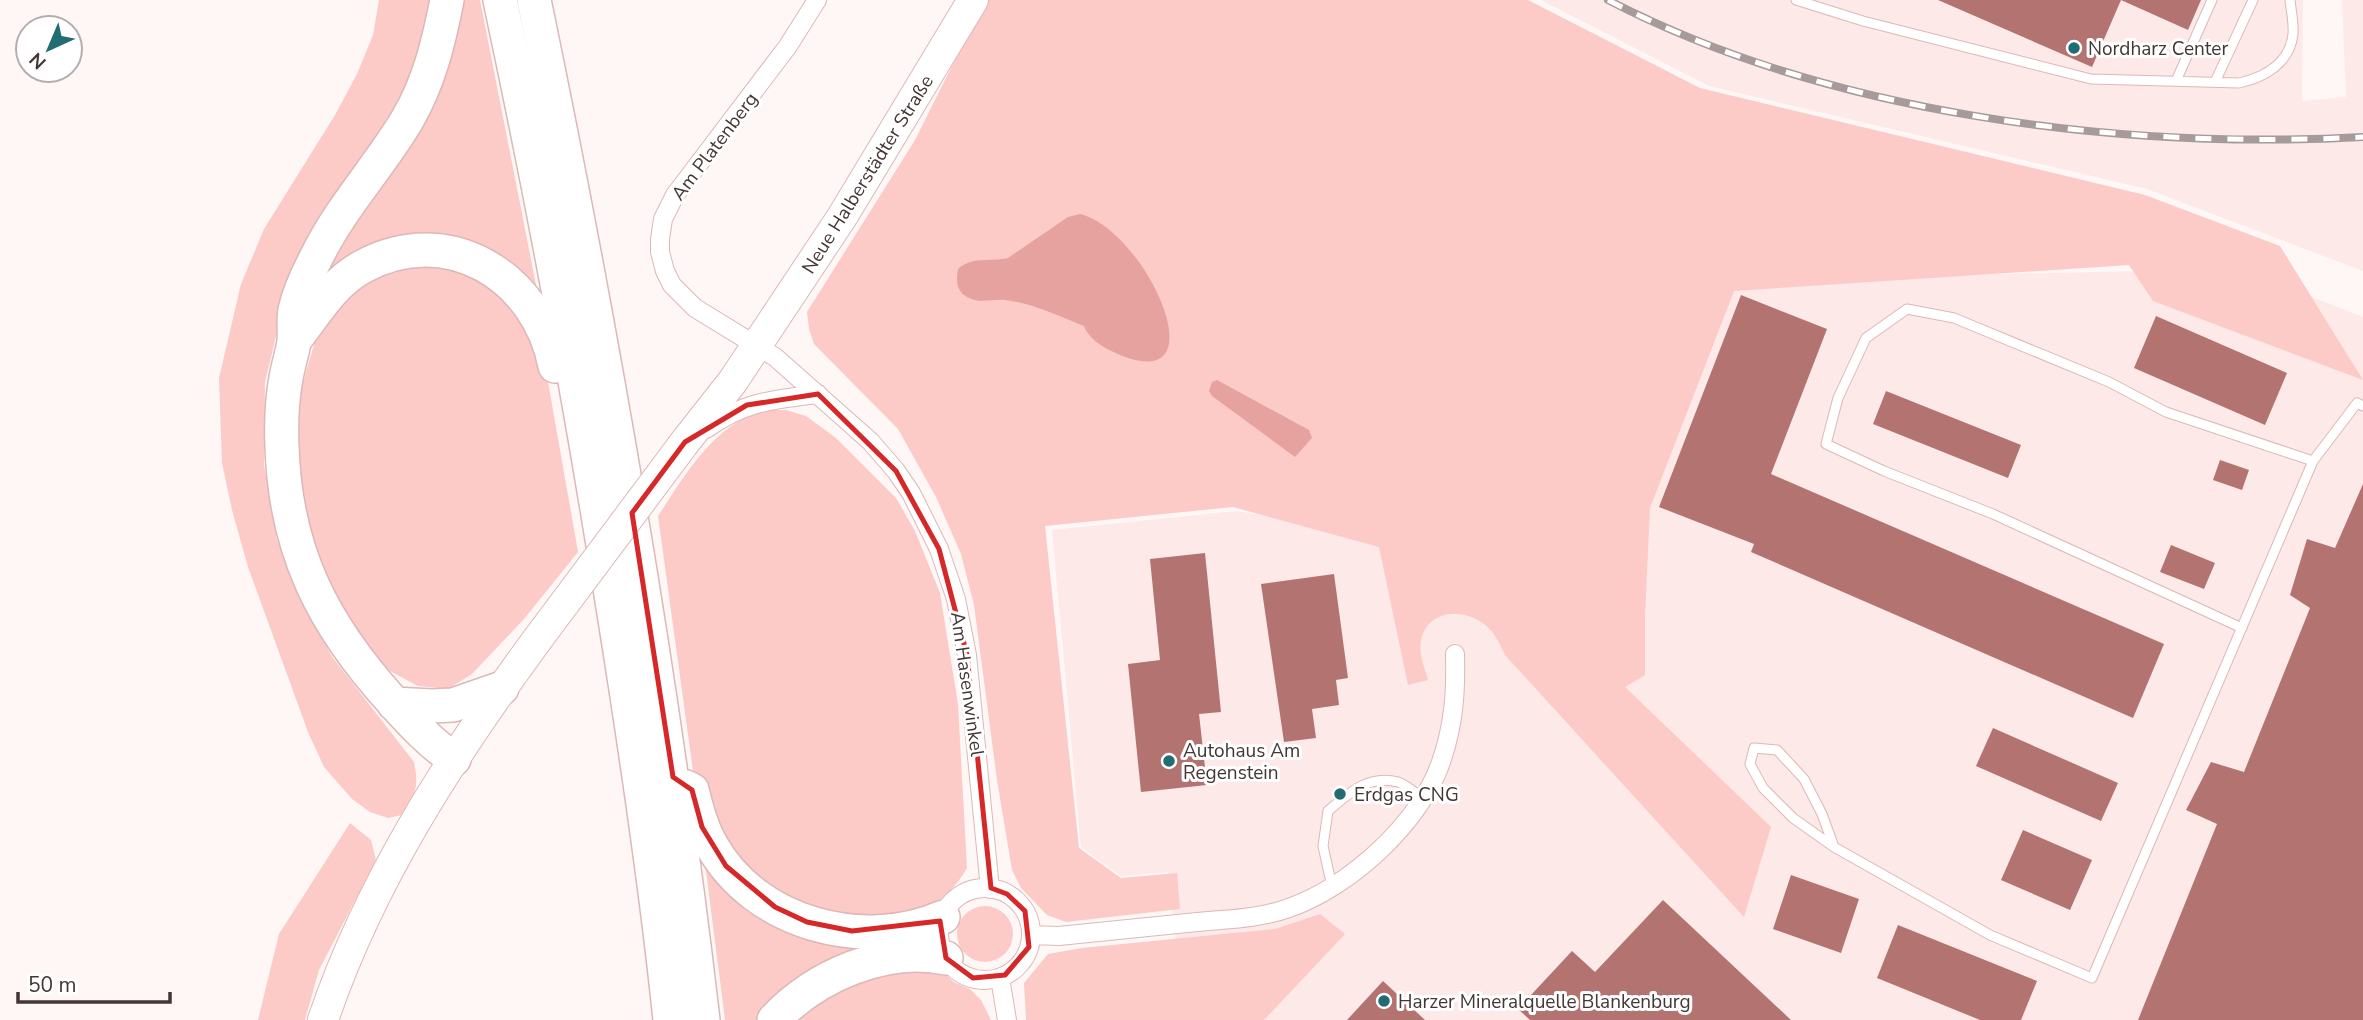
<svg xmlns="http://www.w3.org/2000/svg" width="2363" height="1020" viewBox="0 0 2363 1020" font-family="'Nunito Sans',sans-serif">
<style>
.built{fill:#fce9e8}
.green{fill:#fccac7}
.water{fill:#e6a29f}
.building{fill:#b37371}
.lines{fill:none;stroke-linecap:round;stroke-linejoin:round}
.service-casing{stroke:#dcb8b6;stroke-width:11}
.minor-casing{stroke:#dcb8b6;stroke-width:20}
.primary-casing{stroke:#dcb8b6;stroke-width:32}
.motorway-casing{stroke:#dcb8b6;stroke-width:36}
.service{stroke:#fff;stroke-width:9}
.minor{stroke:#fff;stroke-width:18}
.primary{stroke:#fff;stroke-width:30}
.motorway{stroke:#fff;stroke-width:33}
.rail-casing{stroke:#a69b9a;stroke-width:8}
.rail{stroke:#fff;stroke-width:5;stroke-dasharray:16;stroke-linecap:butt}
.primary-bridge-casing{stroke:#dcb8b6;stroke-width:32;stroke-linecap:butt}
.primary-bridge{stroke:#fff;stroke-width:30}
.marked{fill:none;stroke:#d62828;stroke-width:5;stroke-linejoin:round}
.poi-dot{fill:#226d73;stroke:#fff;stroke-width:2.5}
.labels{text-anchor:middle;stroke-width:6;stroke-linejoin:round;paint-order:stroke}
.poi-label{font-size:19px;fill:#443635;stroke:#fff;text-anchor:start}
.street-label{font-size:19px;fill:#443635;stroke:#fff}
</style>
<rect width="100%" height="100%" fill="#fef7f6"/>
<path class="built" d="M 1541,0 L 2303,0 L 2302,101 L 2346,97 L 2342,0 L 2363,0 L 2363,271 L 2147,189 L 1709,86 Z
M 2190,270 L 2317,299 L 2363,317 L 2363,1020 L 1090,1020 L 1177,952 L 1168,872 L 1121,876 L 1081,847 L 1052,530 L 1237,511 L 1302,522 L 1726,280 Z"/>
<path class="green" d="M 379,0 L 431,0 L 426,35 L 405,91 L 287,291 L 265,382 L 264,465 L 277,539 L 299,598 L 333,658 L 414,762 C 419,787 416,794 402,815 L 388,818 L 370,812 L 352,799 L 324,767 L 308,732 L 248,567 L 232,510 L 222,463 L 219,378 L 241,284 L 264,229 L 335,115 L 357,74 L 373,35 Z
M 455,0 L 480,0 L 536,285 L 529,287 L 490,254 L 316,282 Z
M 985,0 L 1528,0 L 1700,88 L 2145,195 L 2280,246 L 2363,380 L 2153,301 L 2129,265 L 1734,291 L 1650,508 L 1645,615 L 1645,675 L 1625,687 L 1771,827 L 1744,917 L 1505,655 C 1500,644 1494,631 1484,624 C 1456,603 1416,615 1421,654 C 1422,663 1426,672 1428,680 L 1408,685 L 1379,547 L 1233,507 L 1045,526 L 1079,848 L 1121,878 L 1177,873 L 1180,909 L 1066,922 L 1047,915 L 1021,888 L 1012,870 L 997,780 L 974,605 L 961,554 L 936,497 L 898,429 L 814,344 L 809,329 L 807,312 L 915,140 Z
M 426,259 L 498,284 L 544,359 L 578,552 L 524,619 L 472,674 L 448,689 L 418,686 L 390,671 L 356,633 L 316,554 L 297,475 L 299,396 L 320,324 L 348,291 L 381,270 Z
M 786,410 L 806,416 L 836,438 L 896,498 L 915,531 L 940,593 L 958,704 L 967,868 C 957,886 939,904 922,915 L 825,920 L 749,878 L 706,815 L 693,771 L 658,516 C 684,477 714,423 764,411 C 770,409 779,410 786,410 Z
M 350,823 L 371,840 L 376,860 L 319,970 L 305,1020 L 258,1020 L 279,934 Z
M 705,863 L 859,941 L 863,954 L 760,1020 L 725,1020 Z
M957 934a28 28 0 1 1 56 0a28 28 0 1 1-56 0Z
M 1320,914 L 1345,934 L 1264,1020 L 1026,1020 L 1024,983 L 1048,954 L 1082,948 L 1275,929 Z
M 905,964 L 941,970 L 954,982 L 970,989 L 981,1000 L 991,1020 L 791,1020 L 826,993 Z"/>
<path class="water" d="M 1080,214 C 1145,229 1222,396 1120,355 C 1106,349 1089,340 1084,326 C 1059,316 1032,303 1005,300 C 993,299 979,304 967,297 C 956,291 956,280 958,269 C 972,256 990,262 1008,258 L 1068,217 Z
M 1217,380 L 1309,430 L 1312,438 L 1295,457 L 1212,396 L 1209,391 L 1212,382 Z"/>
<path class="building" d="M 1938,0 L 2201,0 L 2188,30 L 2121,0 L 2092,67 Z
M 1741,295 L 1827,329 L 1771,474 L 2164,644 L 2133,718 L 1751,552 L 1754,544 L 1659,507 Z
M 2156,316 L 2287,373 L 2265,425 L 2134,368 Z
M 1886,391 L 2021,445 L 2008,478 L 1873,424 Z
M 2220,460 L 2249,470 L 2242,490 L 2213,480 Z
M 2363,484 L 2363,1020 L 2138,1020 L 2217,824 L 2186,810 L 2211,762 L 2244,772 L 2310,608 L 2290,595 L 2307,539 L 2335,548 Z
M 2171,545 L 2215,563 L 2204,589 L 2160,572 Z
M 1205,553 L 1221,712 L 1199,714 L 1207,785 L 1141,792 L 1128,664 L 1160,660 L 1150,559 Z
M 1334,574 L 1348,678 L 1336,680 L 1339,705 L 1312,709 L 1316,738 L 1284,742 L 1261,584 Z
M 1993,728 L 2118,783 L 2101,821 L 1976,766 Z
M 2023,830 L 2092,860 L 2070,910 L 2001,880 Z
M 1791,875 L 1859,899 L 1841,953 L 1773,929 Z
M 1663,900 L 1791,1020 L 1530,1020 L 1518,1009 L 1572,951 L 1595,972 Z
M 1898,925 L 2037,981 L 2021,1020 L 1980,1020 L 1877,978 Z
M 1383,981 L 1425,1020 L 1347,1020 Z"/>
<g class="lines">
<defs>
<path id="service" d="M 1796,0 L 1863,21 L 2091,79 L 2239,83 C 2265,77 2290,63 2293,34 C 2294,23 2291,11 2290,0
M 2176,81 L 2212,0
M 2215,82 L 2253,0
M 2242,628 L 1993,514 L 1884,471 L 1826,444 L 1838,398 L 1866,338 L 1907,309 L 1954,318 L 2109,382 L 2166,412 L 2313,461
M 1834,847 L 1822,814 L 1804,779 L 1777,750 L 1754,748 L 1750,764 L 1763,788 L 1793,818 L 1834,847 L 1990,935 L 2092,978 L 2313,461 L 2357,403 L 2363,406
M 1332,887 L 1323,846 L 1328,811 C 1349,793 1369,774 1398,782 C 1407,785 1415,793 1422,798"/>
<path id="minor" d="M 817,0 L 788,46 L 675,195 L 663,219 L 660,239 L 660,252 L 665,271 L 672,285 L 695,308 L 775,357 L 870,441 L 896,471 L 911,493 L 939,549 L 956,599 L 967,655 L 990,889
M 706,429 C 746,401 771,400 818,394
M939 934a46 46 0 1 1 92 0a46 46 0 1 1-92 0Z
M 1031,935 L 1059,936 C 1105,931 1151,927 1197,922 C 1226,919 1257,919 1286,909 C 1348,889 1422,822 1442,759 C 1454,723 1456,691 1455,654
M 1000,978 L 1007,1020"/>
<path id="primary" d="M 685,442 L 733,381 L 842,217 L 973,0
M 323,1020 C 370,881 451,757 537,640"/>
<path id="motorway" d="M 447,0 C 439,41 429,83 407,120 C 379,167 341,207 317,256 C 308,273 299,292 295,310 C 293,320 295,331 294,342 C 292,354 288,366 286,378 C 282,400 281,424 282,446 C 285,551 323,625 393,702 C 412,723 430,743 454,759
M 500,0 C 543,201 581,404 613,607 C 635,744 656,882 670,1020
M 534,0 C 604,338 663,677 703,1020
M 297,337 C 317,311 333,283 362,267 C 447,220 538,276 555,366
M 394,704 L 432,706 L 453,705 L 502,688
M 686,787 L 692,790 C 697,810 702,829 712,846 C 756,924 863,952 943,917
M 774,1020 C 815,976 886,945 946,958"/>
</defs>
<use href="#service" class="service-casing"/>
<use href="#minor" class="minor-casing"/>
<use href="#primary" class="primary-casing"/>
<use href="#motorway" class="motorway-casing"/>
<use href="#service" class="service"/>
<use href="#minor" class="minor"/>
<use href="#primary" class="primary"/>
<use href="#motorway" class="motorway"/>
<defs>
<path id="rail" d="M 1608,0 C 1828,114 2118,150 2363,137"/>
</defs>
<use href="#rail" class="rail-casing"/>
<use href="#rail" class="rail"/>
<defs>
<path id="primary-bridge" d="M 537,640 L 685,442"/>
</defs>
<use href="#primary-bridge" class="primary-bridge-casing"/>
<use href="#primary-bridge" class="primary-bridge"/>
</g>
<path class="marked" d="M 818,394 L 896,471 L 939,549 L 967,655 L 991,888 L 1007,894 L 1025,911 L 1029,947 L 1005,975 L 973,978 L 946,958 L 940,921 L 852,931 L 807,922 L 775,907 L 726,866 L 702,827 L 692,790 L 673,777 L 632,513 L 685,442 L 747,405 Z"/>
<g class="poi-dot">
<circle cx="2074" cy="48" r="7"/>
<circle cx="1169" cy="761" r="7"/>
<circle cx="1340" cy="794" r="7"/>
<circle cx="1384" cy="1001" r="7"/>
</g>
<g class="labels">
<g class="poi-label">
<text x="2088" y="55">Nordharz Center</text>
<text x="1183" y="757">Autohaus Am<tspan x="1183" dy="22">Regenstein</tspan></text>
<text x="1354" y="801">Erdgas CNG</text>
<text x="1398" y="1008">Harzer Mineralquelle Blankenburg</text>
</g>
<g class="street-label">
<text transform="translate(714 146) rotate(-53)" y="7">Am Platenberg</text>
<text transform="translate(867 174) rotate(-58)" y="7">Neue Halberstädter Straße</text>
<text transform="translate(968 684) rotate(82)" y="7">Am Hasenwinkel</text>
</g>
</g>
<g transform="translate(49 49) rotate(224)"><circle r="33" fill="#ffffff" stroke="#b4afae" stroke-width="2"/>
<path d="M0-5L12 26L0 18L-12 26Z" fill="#226d73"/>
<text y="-10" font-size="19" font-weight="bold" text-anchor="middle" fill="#443635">N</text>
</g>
<path d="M18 992v10h152v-10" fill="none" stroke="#443635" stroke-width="3.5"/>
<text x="28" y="992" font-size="21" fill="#443635" stroke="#ffffff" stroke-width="5" paint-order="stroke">50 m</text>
</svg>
